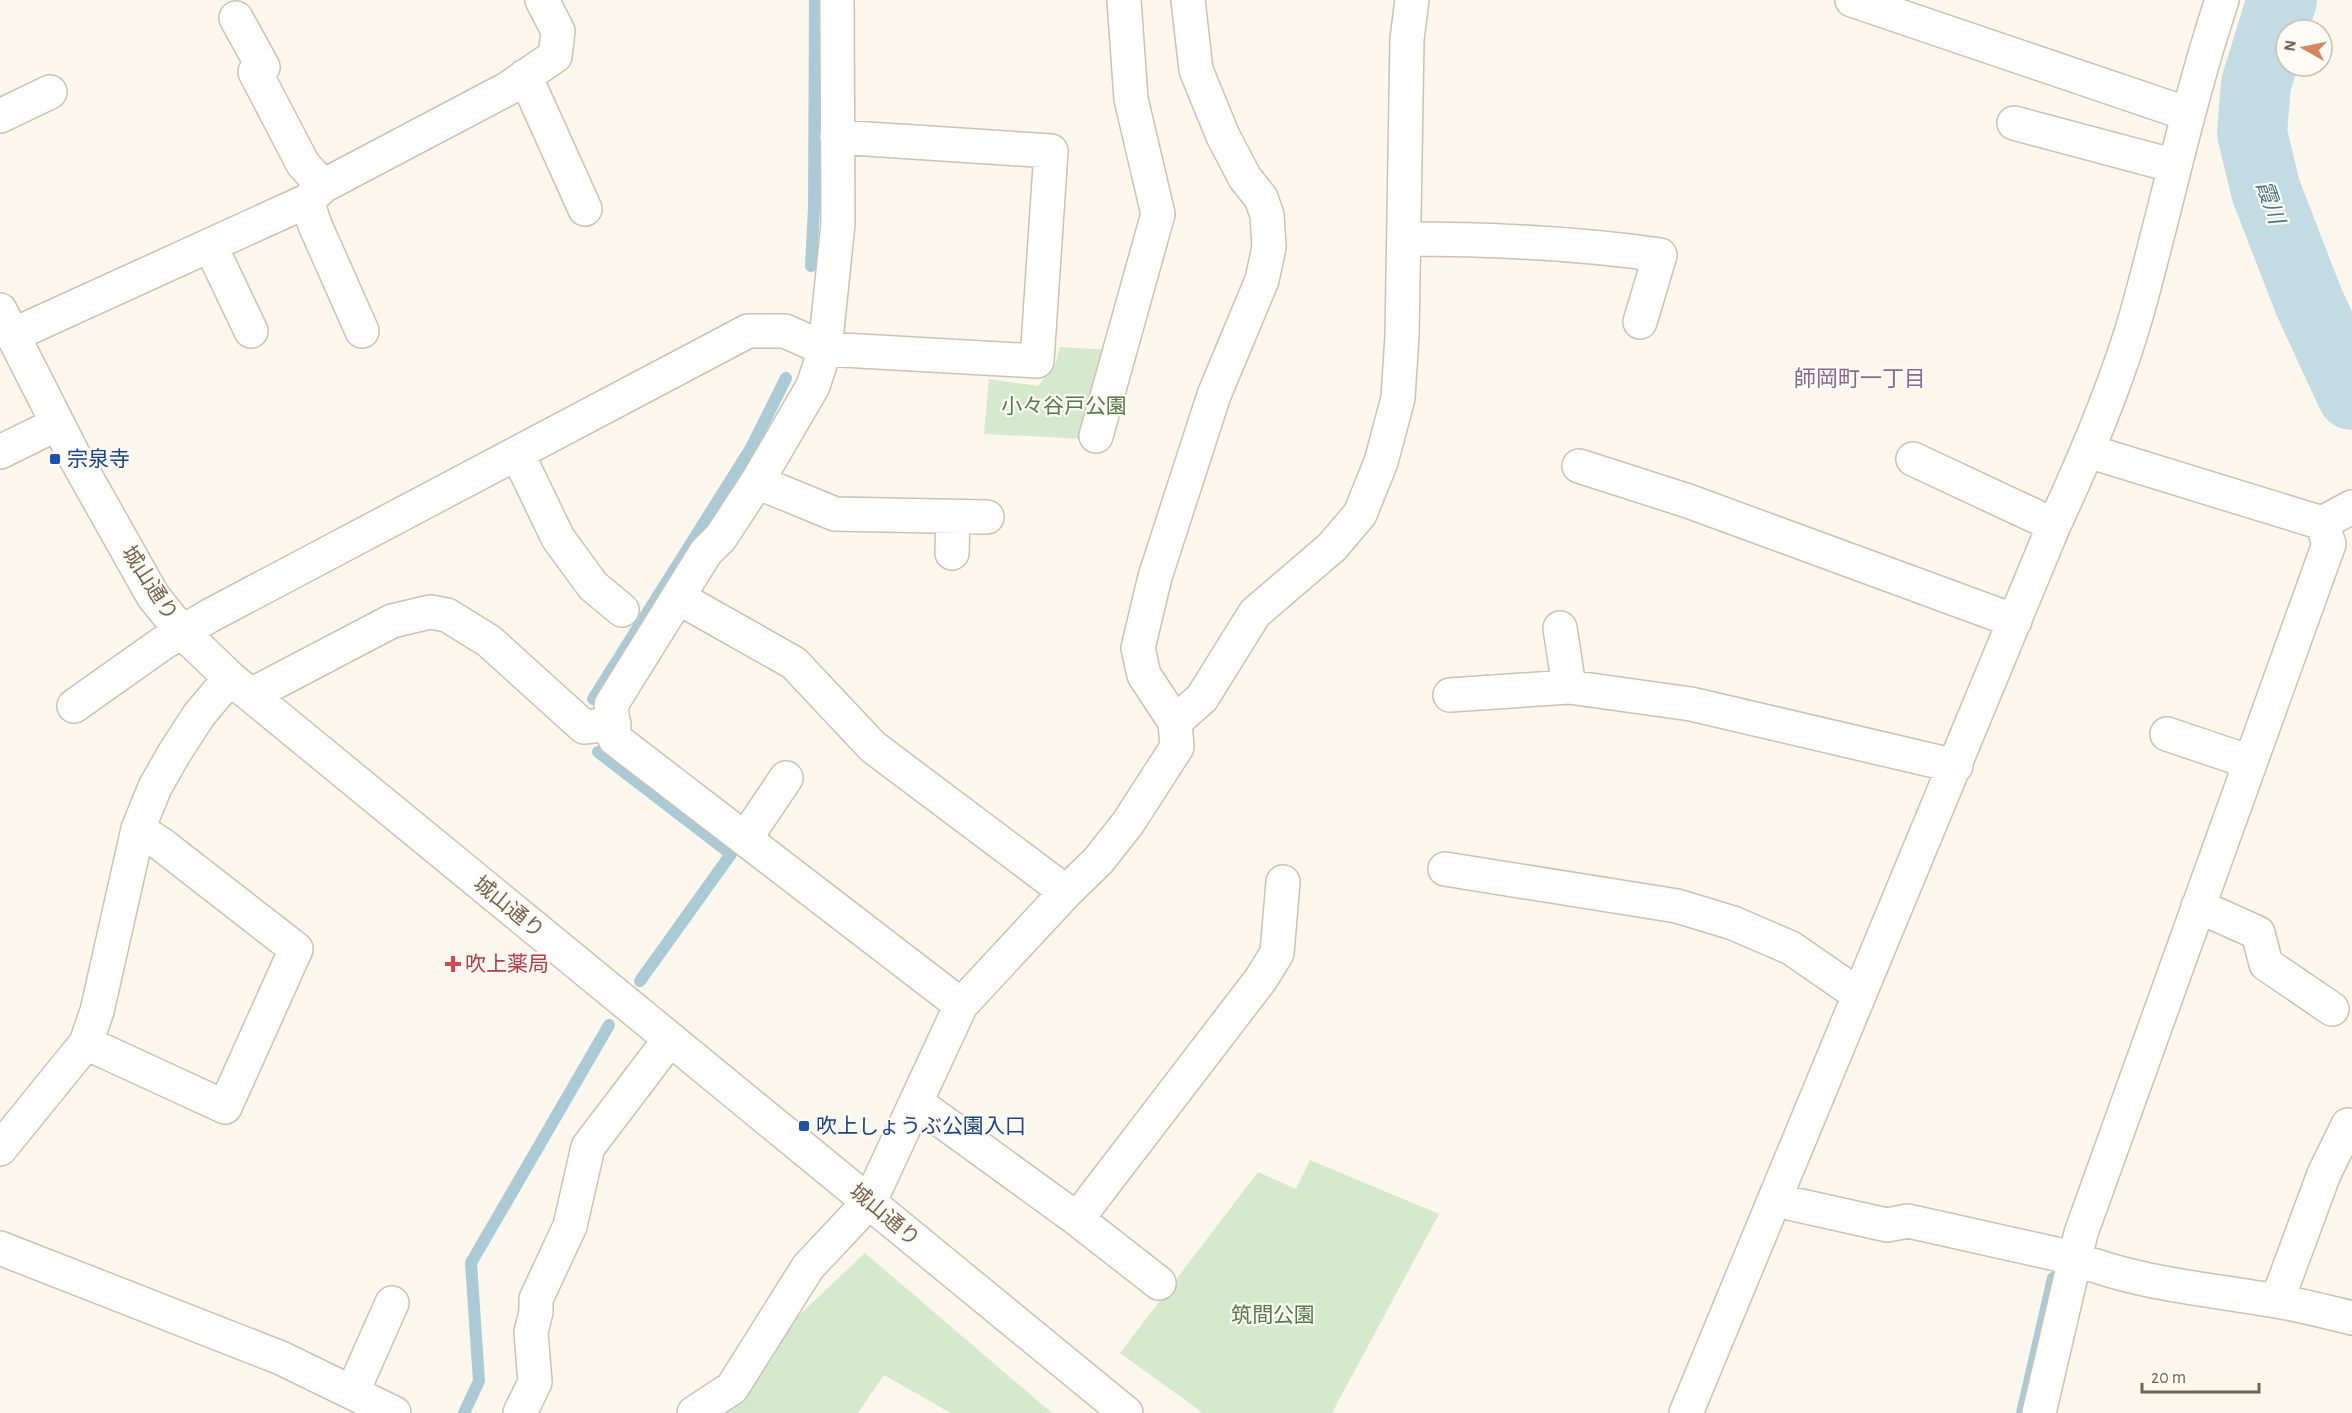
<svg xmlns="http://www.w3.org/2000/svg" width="2352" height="1413" viewBox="0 0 2352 1413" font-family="'Alegreya Sans','Noto Sans JP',sans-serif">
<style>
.green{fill:#d5e9cc}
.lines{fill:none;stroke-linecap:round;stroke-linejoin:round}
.stream{stroke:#aacad5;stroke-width:12}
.river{stroke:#c3dce4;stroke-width:70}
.minor-casing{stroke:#cdc1b3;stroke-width:36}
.minor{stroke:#fff;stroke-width:33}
.transit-dot{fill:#1a4fb4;stroke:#fefbf4;stroke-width:2}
.health-dot{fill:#e0444e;stroke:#fefbf4;stroke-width:2}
.labels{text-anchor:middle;stroke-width:4.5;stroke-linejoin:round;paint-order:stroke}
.park-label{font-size:21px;fill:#547a4a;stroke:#fefbf4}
.transit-label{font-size:21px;fill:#164399;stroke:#fefbf4;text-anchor:start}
.street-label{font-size:21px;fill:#766251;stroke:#fefbf4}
.health-label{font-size:21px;fill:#be3a42;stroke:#fefbf4;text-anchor:start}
.water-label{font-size:22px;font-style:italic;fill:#4c7786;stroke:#fefbf4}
.neighbourhood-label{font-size:22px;fill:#886990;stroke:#fefbf4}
</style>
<rect width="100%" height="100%" fill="#fbf7ed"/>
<path class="green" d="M 1060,347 L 1113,350 L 1087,439 L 984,434 L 989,379 L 1038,386 L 1055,365 Z
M 1310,1160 L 1439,1214 L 1332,1413 L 1203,1413 L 1120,1353 L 1258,1172 L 1296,1189 Z
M 865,1253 L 1052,1413 L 951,1413 L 884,1375 L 858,1413 L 695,1413 Z"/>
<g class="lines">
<path class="stream" d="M 811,266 L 814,208 L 815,0
M 593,699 L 751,448 L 786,378
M 598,752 L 731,854 L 640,981
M 464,1413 L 479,1381 L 471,1263 L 609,1025
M 2022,1413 L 2053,1278"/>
<path class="river" d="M 2282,0 L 2256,84 L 2252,133 L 2266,191 L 2309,302 L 2352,395"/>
<defs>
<path id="minor" d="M 837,0 L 838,224 L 825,349 L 813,386 L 757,482 L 721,537 L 706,552 L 611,705 L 615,739 L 961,1005
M 1852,0 L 2188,114
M 236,18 L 263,67 L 255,72 L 303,164 L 323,186
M 525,76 L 585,209
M 0,116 L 50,92
M 2014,123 L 2175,166
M 307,201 L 315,225 L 362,331
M 1405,239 C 1491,239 1575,243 1660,255 L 1640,322
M 210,245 L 251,331
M 0,310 L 72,452 L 153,596 L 182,632 L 230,678 L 1126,1413
M 13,335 L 307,201 L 323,186 L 507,89 L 555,56 L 558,31 L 542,0
M 1096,436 L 1158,214 L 1131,99 L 1124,0
M 2088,451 L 2322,523
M 0,452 L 57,424
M 518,455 L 558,538 L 593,586 L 622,610
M 1913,459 L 2054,525
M 1579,466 L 1688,501 L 2015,621
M 757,482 L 835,514 L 987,517
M 952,553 L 953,517
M 679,598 L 794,663 L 873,747 L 1066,892
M 1560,628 L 1569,687
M 251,695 L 392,621 L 430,612 L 447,615 L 489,641 L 584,727 L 614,724
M 1450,695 L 1569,687 L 1691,704 L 1956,766
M 74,706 L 163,643 L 211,615 L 748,331 L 785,331 L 825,349 L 1037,361 L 1051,151 L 837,137
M 1175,722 L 1202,698 L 1255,613 L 1332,547 L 1360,514 L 1381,462 L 1398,398 L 1402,336 L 1407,39 L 1412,0
M 2167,734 L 2250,762
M 745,839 L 786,778
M 1445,869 L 1677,906 L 1733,923 L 1791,948 L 1859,995
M 2198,906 L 2258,933 L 2266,964 L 2332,1009
M 86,1043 L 225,1107 L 296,949 L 161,844 L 138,829
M 917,1103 L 1077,1219 L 1159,1283
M 0,1149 L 86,1043 L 97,1011 L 138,829 L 155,787 L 175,752 L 199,715 L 230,678
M 1775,1200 L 1887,1225 L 1908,1221 L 2074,1258 C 2138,1284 2208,1289 2276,1301 C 2301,1305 2327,1312 2352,1318
M 1077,1219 L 1261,979 L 1277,953 L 1283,882
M 0,1248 L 281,1358 L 394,1413
M 2277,1301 L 2324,1174 L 2348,1125
M 353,1391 L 392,1303
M 520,1413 L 535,1382 L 531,1332 L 536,1312 L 536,1299 L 570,1226 L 588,1147 L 670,1039
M 694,1413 L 732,1388 L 808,1267 L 870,1201 L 961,1005 L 1066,892 L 1098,861 L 1128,823 L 1177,747 L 1175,722 L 1144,675 L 1138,648 L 1155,577 L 1214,395 L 1262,280 L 1269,247 L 1267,215 L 1261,198 L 1245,178 L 1223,136 L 1196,70 L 1188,0
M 1686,1413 L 2054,525 C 2086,456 2116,386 2137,313 C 2166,209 2188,102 2222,0
M 2039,1413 L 2081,1233 L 2329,544 L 2322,523 L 2352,507"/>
</defs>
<use href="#minor" class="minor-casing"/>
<use href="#minor" class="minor"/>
</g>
<g class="transit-dot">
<rect x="49" y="453" width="12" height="12" rx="3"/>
<rect x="798" y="1120" width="12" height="12" rx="3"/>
</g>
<path class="health-dot" d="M450 955h6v6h6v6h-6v6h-6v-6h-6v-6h6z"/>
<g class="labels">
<g class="park-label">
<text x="1064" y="413">小々谷戸公園</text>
<text x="1273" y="1322">筑間公園</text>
</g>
<g class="transit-label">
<text x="67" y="466">宗泉寺</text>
<text x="816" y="1133">吹上しょうぶ公園入口</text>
</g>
<g class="street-label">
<text transform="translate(150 583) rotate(57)" y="7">城山通り</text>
<text transform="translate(509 907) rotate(39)" y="7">城山通り</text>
<text transform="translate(885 1215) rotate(40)" y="7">城山通り</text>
</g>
<g class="health-label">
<text x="465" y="971">吹上薬局</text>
</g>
<g class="water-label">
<text transform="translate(2271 202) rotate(71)" y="8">霞川</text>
</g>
<g class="neighbourhood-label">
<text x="1860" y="386">師岡町一丁目</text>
</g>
</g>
<g transform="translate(2304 48) rotate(279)"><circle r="28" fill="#fefbf4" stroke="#c8beb3" stroke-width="1.5"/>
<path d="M0-4.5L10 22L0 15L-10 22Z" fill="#d9865f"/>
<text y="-9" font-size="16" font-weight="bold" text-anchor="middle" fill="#766251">N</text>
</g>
<path d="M2142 1383v9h117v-9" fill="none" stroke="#766251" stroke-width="3"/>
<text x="2151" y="1383" font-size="18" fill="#766251" stroke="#fefbf4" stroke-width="4.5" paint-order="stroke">20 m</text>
</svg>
